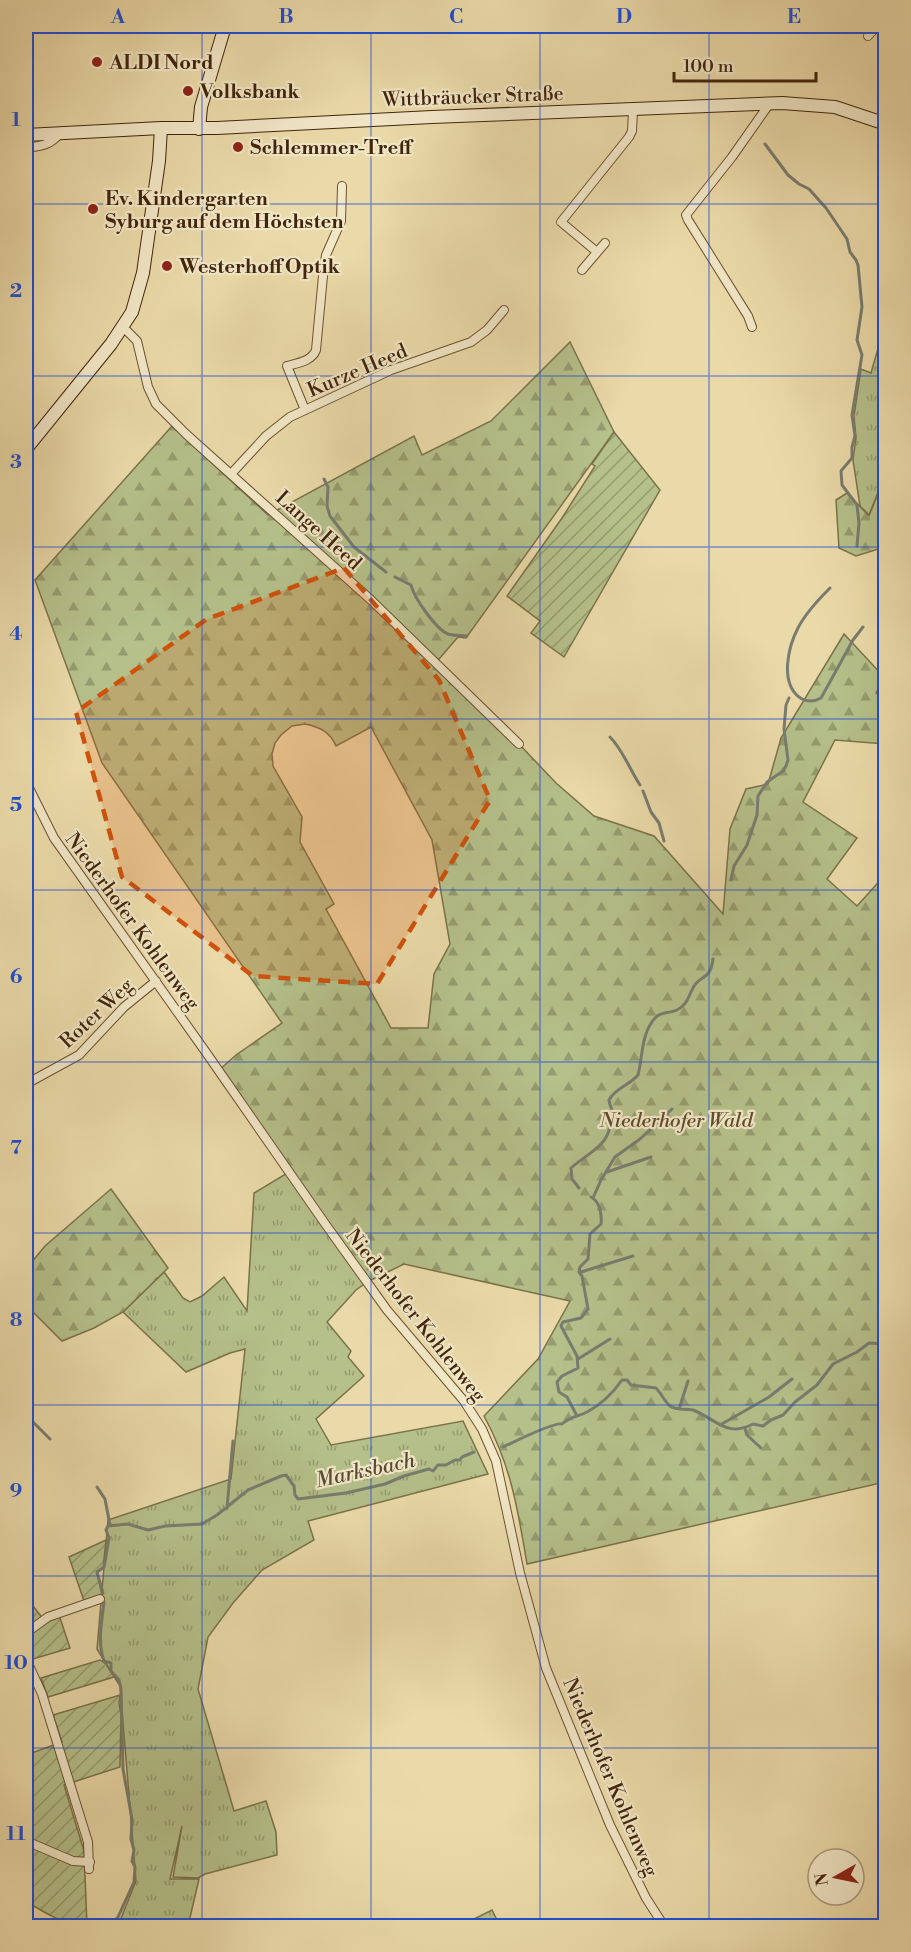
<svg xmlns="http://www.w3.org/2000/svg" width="911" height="1952" viewBox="0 0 911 1952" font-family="'Libre Bodoni',serif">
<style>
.grass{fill:url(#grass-tufts);stroke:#7b724a;stroke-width:1.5}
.forest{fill:url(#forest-firs);stroke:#7b724a;stroke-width:1.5;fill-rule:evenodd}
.garden{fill:url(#garden-furrows);stroke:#7b724a;stroke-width:1.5}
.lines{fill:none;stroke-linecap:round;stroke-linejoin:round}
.stream{stroke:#787d70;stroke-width:3}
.minor-casing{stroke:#6c5232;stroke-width:10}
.secondary-casing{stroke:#41250b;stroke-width:14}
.minor{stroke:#f2e7c7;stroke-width:8}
.secondary{stroke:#f2e7c7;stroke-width:12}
.marked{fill:#cf510c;fill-opacity:0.2;stroke:#cf510c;stroke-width:4.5;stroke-dasharray:12 8;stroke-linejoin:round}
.grid{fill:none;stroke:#1d4ed8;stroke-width:1.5;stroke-opacity:0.55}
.poi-dot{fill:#8f2418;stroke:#f2e7c7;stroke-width:2}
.labels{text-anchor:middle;stroke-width:4.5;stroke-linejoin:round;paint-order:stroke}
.poi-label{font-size:20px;font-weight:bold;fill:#41250b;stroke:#f2e7c7;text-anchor:start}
.street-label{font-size:20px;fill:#41250b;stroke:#f2e7c7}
.park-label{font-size:20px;font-style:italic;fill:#5e4c2b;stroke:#f2e7c7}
.water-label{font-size:21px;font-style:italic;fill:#584a35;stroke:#f2e7c7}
.neatline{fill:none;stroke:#1d4ed8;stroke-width:2}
.grid-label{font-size:20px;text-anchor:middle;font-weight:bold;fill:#1d4ed8}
</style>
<defs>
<pattern id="grass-tufts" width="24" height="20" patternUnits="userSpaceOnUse" patternTransform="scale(1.5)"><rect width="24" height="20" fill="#b5c08a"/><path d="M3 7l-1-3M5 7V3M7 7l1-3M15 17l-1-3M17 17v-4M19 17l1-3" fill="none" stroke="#959c6f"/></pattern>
<pattern id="forest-firs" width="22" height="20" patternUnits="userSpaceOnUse" patternTransform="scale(1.5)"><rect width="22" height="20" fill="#b5c08a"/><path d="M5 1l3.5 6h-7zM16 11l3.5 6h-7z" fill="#959c6f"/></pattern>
<pattern id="garden-furrows" width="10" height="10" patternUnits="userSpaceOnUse" patternTransform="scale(1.5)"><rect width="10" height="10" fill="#b5c08a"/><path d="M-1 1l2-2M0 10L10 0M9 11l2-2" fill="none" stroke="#959c6f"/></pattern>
</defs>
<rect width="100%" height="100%" fill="#ebdaa9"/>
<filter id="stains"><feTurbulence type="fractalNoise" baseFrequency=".00333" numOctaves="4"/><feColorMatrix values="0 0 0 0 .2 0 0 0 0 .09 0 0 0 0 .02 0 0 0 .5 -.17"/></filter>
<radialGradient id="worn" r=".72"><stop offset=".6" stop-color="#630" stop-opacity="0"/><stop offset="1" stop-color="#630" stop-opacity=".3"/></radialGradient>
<path class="grass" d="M 885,338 L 885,475 L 869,515 L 860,506 L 853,460 L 856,438 L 854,416 L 861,369 L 871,373 L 879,345 Z
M 289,1172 L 367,1282 L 356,1290 L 327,1322 L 351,1351 L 348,1357 L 364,1376 L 316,1419 L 331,1445 L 463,1421 L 488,1474 L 308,1521 L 314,1540 L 262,1570 L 233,1603 L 208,1637 L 198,1689 L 234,1811 L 266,1801 L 276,1832 L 277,1855 L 205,1874 L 198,1878 L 173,1877 L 182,1826 L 170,1879 L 199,1879 L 188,1926 L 118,1926 L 136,1881 L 120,1686 L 97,1649 L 108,1520 L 231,1479 L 245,1349 L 230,1353 L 186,1372 L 123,1312 L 164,1272 L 183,1298 L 190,1302 L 202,1296 L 224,1277 L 247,1311 L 254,1193 Z
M 492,1910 L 500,1926 L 460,1926 Z"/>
<path class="forest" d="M 570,342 L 614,432 L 466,638 L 458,637 L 433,666 L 519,744 L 556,783 L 594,816 L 654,836 L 723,914 L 730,829 L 746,789 L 768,784 L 781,738 L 844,634 L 885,678 L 876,693 L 885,702 L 885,744 L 835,740 L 803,802 L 857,838 L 827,879 L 857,906 L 885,875 L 885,1482 L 527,1564 C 518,1510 511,1465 484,1416 L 538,1359 L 570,1301 L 404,1264 L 367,1282 L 219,1070 L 236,1055 L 282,1023 L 102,763 L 35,580 L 172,426 L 268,515 L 414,436 L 422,455 L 491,421 ZM 305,724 C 320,727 330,732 336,746 L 371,727 L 432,840 L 450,944 L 434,974 L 428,1028 L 391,1028 L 326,909 L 334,904 L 300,842 L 302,817 L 273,766 L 272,754 L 275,743 L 281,735 L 292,726 Z
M 885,476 L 885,547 L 856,556 L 839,548 L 836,500 L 847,493 L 869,516 Z
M 111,1189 L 168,1268 L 123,1312 L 94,1328 L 62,1341 L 26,1305 L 26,1269 L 45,1246 Z"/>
<path class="garden" d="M 614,432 L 660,490 L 564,657 L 531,633 L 540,621 L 507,596 L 562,518 L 595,466 L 592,464 Z
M 106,1540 L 103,1568 L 97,1573 L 102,1595 L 84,1601 L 69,1557 Z
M 26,1597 L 44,1620 L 59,1615 L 70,1648 L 26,1661 Z
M 100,1660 L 106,1664 L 114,1677 L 48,1697 L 41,1678 Z
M 120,1695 L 119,1703 L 121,1715 L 120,1767 L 64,1785 L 84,1851 L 87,1926 C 66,1926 43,1912 26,1901 L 26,1755 L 62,1742 L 53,1715 Z"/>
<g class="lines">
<path class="stream" d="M 765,144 L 788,175 L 799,184 L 809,189 L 826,208 L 847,239 L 850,252 L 856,260 L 858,265 L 862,307 L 857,340 L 862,355 L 852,415 L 855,436 L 852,447 L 852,458 L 841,471 L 842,485 L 857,505 L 859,523 L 857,546
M 324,479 L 328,487 L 327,506 L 330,516 L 354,547 L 386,572
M 395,577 L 411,585 C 414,598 436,629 448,634 C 454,636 462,635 467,636
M 830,588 C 819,599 805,614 798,628 C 788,647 780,682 799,697 C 806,702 814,702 821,698 L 853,640 L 863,627
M 610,737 C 623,750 630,770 640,785
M 643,791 L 651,812 L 659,823 L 664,841
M 731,880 L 734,866 L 747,845 L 757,815 L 758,796 L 767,782 L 783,771 L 786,766 L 788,760 L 784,729 L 786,705 L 789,698
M 607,1172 L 651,1157
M 579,1188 L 572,1179 L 571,1168 C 585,1155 607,1147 610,1126 C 620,1117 610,1111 609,1100 C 615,1088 630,1085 638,1075 C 643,1056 641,1032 656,1017 C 661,1012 671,1013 677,1010 C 688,1004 688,997 693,988 C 700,974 710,982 713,959
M 593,1198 L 601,1180 L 615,1157 L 640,1139 L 672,1109
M 581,1272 L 633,1256
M 578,1359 L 610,1339
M 679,1409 L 688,1381
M 26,1415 L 50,1439
M 577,1416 L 567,1397 L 559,1392 L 557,1382 L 562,1376 L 578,1368 L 577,1356 L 561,1326 L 563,1322 L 581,1318 L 588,1309 L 582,1276 L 579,1272 L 580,1267 L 588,1259 L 590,1234 L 601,1224 C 602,1214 600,1202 591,1197
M 720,1425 L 769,1397 L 792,1379
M 745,1428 L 747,1435 L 761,1448
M 503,1447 C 514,1442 553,1422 562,1424 C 570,1416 578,1417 587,1412 C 602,1404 613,1393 622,1380 L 627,1380 L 631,1385 L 656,1388 C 661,1393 665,1402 670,1406 C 677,1411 686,1408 693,1410 C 716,1419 727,1438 753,1424 L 763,1426 L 771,1420 L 783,1415 L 795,1402 L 817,1385 L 833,1364 L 857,1352 L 869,1343 L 886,1344
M 97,1487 L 105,1499 L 110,1525
M 227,1508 L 233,1441
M 103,1593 L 97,1572 L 104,1567 L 109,1538 L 106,1530 L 108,1526 L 128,1524 L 148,1530 L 165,1526 L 202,1524 L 217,1515 L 248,1490 L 281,1476 L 286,1475 L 294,1486 L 295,1495 L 298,1499 L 346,1493 L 385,1484 L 404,1476 L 429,1469 L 433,1471 L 438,1465 L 446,1465 L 455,1460 L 460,1460 L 462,1457 L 474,1452
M 104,1602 C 102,1622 97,1641 104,1661 L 111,1663 L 111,1671 L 119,1680 L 121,1689 L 123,1769 L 132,1819 L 131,1839 L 134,1850 L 132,1861 L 135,1867 L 134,1882 L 118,1917 L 111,1926"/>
<defs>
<path id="minor" d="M 868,36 L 877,26
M 26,148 C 39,146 50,146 59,134
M 597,252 L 561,222 L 629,137 L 632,131 L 633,110
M 582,270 L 605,243
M 752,327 L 748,316 L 688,220 L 686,215 L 732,157 L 770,103
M 124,328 L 137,341 L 148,387 L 156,404 L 186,434 L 371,600 L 519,744
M 305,410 L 287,366 C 298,363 312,361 316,350 L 323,276 L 326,255 L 341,221 L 342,186
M 231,474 L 266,436 L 290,417 L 391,370 L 471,342 L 487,330 L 504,310
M 26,782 L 54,838 L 205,1051 L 326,1225 L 387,1310 L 464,1401 L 482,1429 L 496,1461 L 520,1573 L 546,1668 L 610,1825 L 646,1898 L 664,1926
M 26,1084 L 79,1055 L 124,1007 L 156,981
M 26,1633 L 48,1617 L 100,1599
M 26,1659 L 42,1694 L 88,1842 L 89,1869
M 26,1841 L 73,1861 L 90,1862"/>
<path id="secondary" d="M 199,129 L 201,107 L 225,26
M 26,135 L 161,128 L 217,128 L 432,117 L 782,103 L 835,107 L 886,124
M 26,449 L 111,344 L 132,312 L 143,273 L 159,161 L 161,128"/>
</defs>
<use href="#minor" class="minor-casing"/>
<use href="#secondary" class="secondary-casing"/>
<use href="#minor" class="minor"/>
<use href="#secondary" class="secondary"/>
</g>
<path class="marked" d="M 344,568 L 439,680 L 490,800 L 377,984 L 253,976 L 122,877 L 76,712 L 207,619 Z"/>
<path class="grid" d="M 202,26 L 202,1926M 371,26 L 371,1926M 540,26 L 540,1926M 709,26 L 709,1926M 26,204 L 886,204M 26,376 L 886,376M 26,547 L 886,547M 26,719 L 886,719M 26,890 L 886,890M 26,1062 L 886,1062M 26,1233 L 886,1233M 26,1405 L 886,1405M 26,1576 L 886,1576M 26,1748 L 886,1748"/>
<g class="poi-dot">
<circle cx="97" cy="62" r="6"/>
<circle cx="188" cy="91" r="6"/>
<circle cx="238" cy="147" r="6"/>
<circle cx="93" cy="209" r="6"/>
<circle cx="167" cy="266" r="6"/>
</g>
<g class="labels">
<g class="poi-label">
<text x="109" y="69">ALDI Nord</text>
<text x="200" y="98">Volksbank</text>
<text x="250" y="154">Schlemmer-Treff</text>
<text x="105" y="205">Ev. Kindergarten<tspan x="105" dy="23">Syburg auf dem Höchsten</tspan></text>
<text x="179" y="273">Westerhoff Optik</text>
</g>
<g class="street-label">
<text transform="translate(473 96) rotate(-2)" y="7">Wittbräucker Straße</text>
<text transform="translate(357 370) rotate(-23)" y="7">Kurze Heed</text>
<text transform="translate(319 530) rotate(42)" y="7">Lange Heed</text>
<text transform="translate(133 921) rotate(54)" y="7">Niederhofer Kohlenweg</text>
<text transform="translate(96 1013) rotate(-43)" y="7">Roter Weg</text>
<text transform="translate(416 1315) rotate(52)" y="7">Niederhofer Kohlenweg</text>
<text transform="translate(611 1777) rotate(67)" y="7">Niederhofer Kohlenweg</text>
</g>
<g class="park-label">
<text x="676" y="1127">Niederhofer Wald</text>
</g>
<g class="water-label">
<text transform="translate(365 1470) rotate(-12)" y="7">Marksbach</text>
</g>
</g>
<rect width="911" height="1952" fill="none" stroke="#ebdaa9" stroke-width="66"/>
<g transform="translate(836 1877) rotate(261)"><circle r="28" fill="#f2e7c7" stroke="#ab997c" stroke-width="1.5"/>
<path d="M0-4.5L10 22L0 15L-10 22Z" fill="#8f2418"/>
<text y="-9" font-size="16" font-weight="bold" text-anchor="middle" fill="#41250b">N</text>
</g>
<path d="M674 72v9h142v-9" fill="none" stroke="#41250b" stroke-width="3"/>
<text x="683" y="72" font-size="18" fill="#41250b" stroke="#f2e7c7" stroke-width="4.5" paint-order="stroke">100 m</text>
<rect x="33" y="33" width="845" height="1886" class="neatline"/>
<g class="grid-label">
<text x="118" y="23">A</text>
<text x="286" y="23">B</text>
<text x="456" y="23">C</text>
<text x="624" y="23">D</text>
<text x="794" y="23">E</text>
<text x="16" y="126">1</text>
<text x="16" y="297">2</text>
<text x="16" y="468">3</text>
<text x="16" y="640">4</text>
<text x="16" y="811">5</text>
<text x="16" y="983">6</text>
<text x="16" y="1154">7</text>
<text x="16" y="1326">8</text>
<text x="16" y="1497">9</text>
<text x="16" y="1669">10</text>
<text x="16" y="1840">11</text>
</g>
<rect width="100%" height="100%" filter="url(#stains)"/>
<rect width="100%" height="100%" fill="url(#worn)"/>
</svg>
